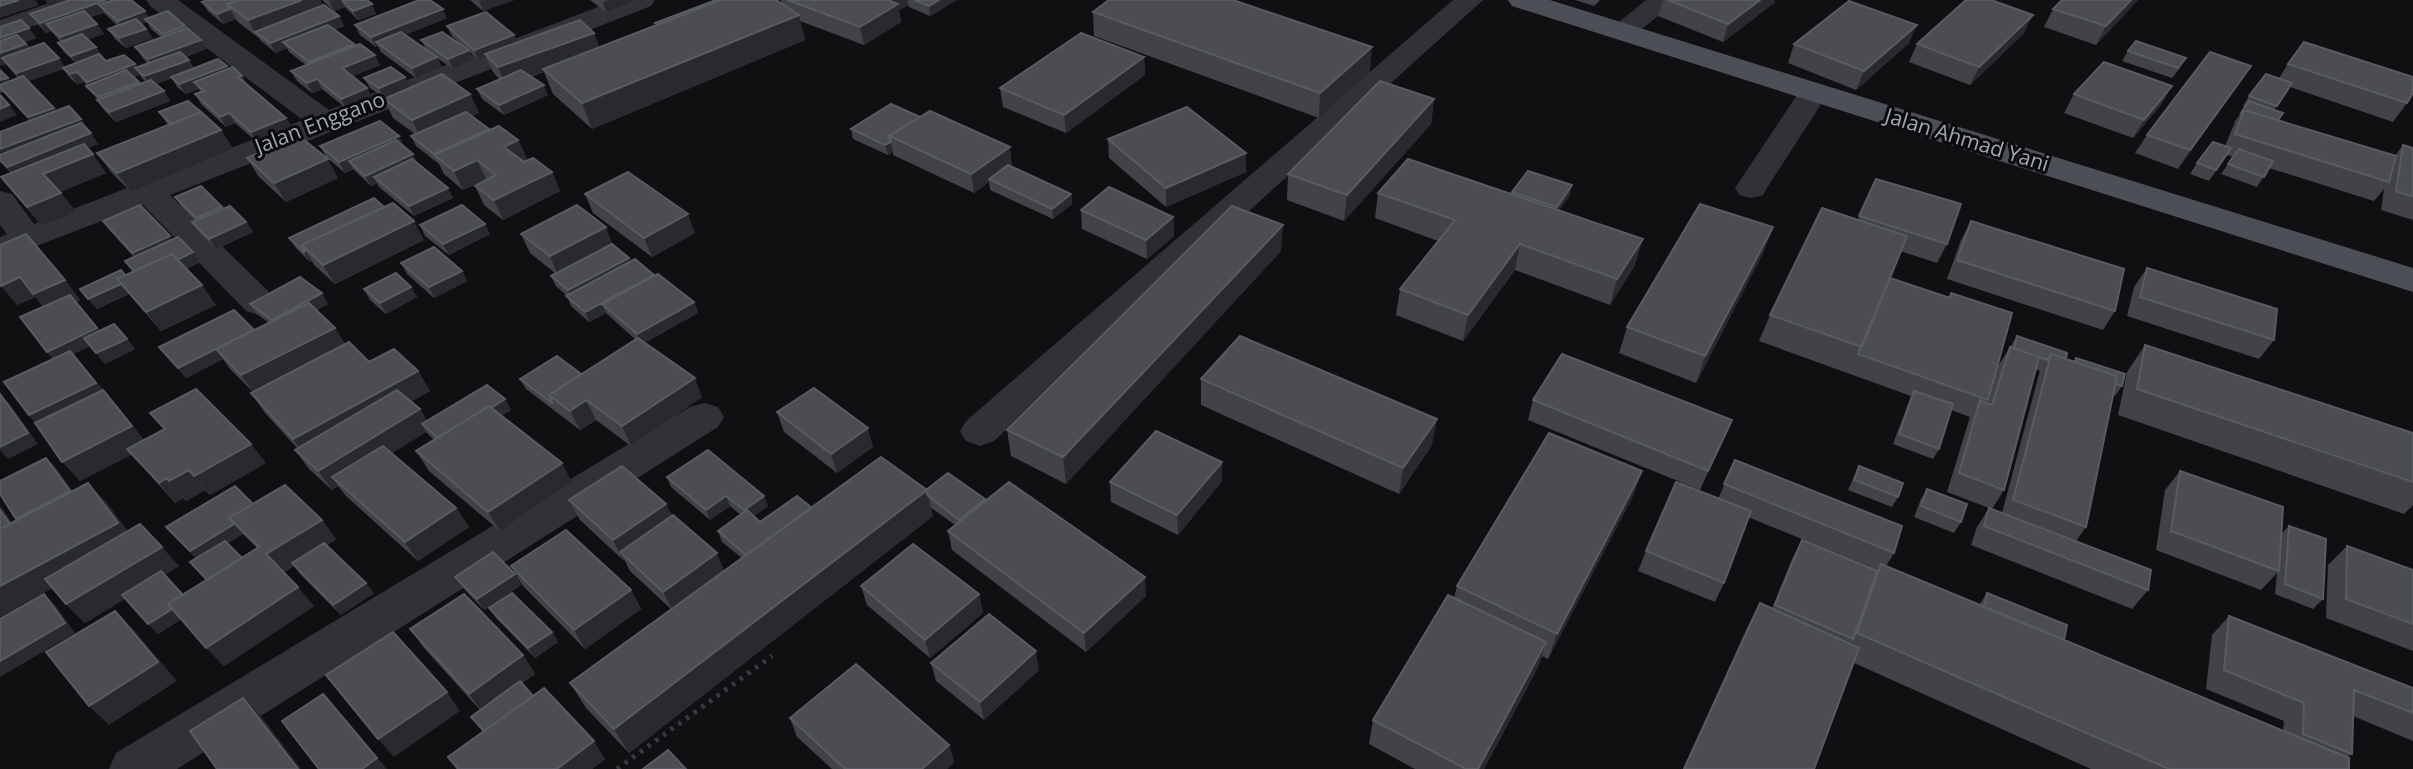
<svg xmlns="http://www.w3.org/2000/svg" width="2413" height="769" viewBox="0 0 2413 769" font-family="'Open Sans',sans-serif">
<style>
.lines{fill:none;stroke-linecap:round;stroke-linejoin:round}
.path{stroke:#37393e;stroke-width:5;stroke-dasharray:3.5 6;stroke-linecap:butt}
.minor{fill:#313237;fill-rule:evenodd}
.major{fill:#4d4f56;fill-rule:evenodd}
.wall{fill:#414347;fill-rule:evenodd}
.shaded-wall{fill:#292a2d}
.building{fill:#4b4d53;stroke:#595b62;stroke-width:2}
.labels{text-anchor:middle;stroke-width:6;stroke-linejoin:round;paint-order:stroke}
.street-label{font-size:21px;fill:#a0a7b3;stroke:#0b0b0d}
</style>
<rect width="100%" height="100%" fill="#101012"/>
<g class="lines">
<path class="path" d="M 617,769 L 772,656"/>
<path class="minor" d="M 58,0 L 99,0 L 95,6 L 0,37 L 0,20 Z
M 146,0 L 178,0 L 329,110 L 616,0 L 655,0 L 651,6 L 170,195 L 272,295 L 277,303 L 272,311 L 259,315 L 246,311 L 143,205 L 0,260 L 0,237 L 7,234 L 0,225 L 0,191 L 12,194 L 34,224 L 303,120 L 150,6 Z
M 1453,0 L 1483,0 L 994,441 L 980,446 L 966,441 L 960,431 L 966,421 Z
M 1646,0 L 1678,0 L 1632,37 L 1622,39 L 1612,37 L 1608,31 Z
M 1814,83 L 1825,86 L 1829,92 L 1767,188 L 1763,195 L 1751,198 L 1739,195 L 1735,188 L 1803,86 Z
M 704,403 L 718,407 L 724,417 L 718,427 L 177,769 L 109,769 L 116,753 L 690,407 Z"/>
<path class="major" d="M 1508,0 L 1550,0 L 2413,268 L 2413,292 L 1512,6 Z"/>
</g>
<path class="wall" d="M 131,0 L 149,18 L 187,28 L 201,40 L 206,49 L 186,57 L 194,68 L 227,66 L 228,69 L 242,76 L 248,86 L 286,118 L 292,128 L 257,142 L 235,123 L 226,127 L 201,104 L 195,94 L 201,92 L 199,89 L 186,94 L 177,87 L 172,78 L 156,84 L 164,91 L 170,101 L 116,122 L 104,110 L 97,100 L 98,100 L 86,86 L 87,85 L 84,82 L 77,84 L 70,78 L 63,69 L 28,81 L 56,111 L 81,119 L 88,129 L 87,129 L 98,144 L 87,148 L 106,173 L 60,192 L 76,212 L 42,226 L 1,177 L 11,173 L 0,161 L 0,132 L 30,121 L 3,92 L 0,93 L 0,70 L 10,81 L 18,78 L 6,64 L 0,66 L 29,28 L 36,38 L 25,42 L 30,48 L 65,67 L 76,63 L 64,52 L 58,43 L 61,42 L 51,31 L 46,33 L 37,23 L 30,14 ZM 104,13 L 118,26 L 108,29 L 115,39 L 126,48 L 153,38 L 146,29 L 141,24 L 147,22 L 151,29 L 162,38 L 135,47 L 142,57 L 148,64 L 137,68 L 135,64 L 106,61 L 102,57 L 96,47 L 88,39 L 104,34 L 97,24 L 90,17 ZM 140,75 L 142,78 L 146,82 L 140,84 L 134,77 Z
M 207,0 L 320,0 L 323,6 L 339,16 L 344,26 L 334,30 L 380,65 L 353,76 L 373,98 L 347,109 L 322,89 L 312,93 L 297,81 L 291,71 L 306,65 L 289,52 L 287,48 L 276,53 L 261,41 L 259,38 L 238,22 L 236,19 L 223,24 L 208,11 L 202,2 Z
M 322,0 L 367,0 L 376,14 L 358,20 L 345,7 L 334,11 Z
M 470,0 L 514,0 L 483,11 Z
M 590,0 L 635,0 L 635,1 L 606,12 Z
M 781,0 L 957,0 L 930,16 L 909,7 L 908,5 L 899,10 L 901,22 L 864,45 L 800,21 L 805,40 L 592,129 L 553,94 L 544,72 L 531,77 L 548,95 L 504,115 L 482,99 L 477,89 L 499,79 L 493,72 L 486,57 L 479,60 L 470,52 L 473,60 L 453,69 L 437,58 L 442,67 L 416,78 L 381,52 L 378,46 L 376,47 L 360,35 L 355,25 L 447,18 L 405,35 L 426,49 L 421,40 L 464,47 L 452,36 L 447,26 L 517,42 L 594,33 L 599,47 L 656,25 L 655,23 L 782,4 Z
M 1575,0 L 1600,0 L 1594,6 Z
M 1663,0 L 1775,0 L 1774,3 L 1723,42 L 1658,16 Z
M 2138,0 L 2096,45 L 2044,27 L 2053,9 Z
M 1093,12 L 1370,71 L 1319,118 L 1094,36 Z
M 2024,33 L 1970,85 L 1909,62 L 1917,44 Z
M 1909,43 L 1856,90 L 1788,63 L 1794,44 Z
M 2128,51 L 2180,68 L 2172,78 L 2122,61 Z
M 1144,57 L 1145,75 L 1066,133 L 1003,107 L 1000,88 Z
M 2288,64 L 2407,103 L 2393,122 L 2290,87 L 2274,110 L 2278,120 L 2395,156 L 2403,145 L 2413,148 L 2413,220 L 2381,210 L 2384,189 L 2374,201 L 2269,168 L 2257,187 L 2221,174 L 2233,157 L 2227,155 L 2209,181 L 2190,174 L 2197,163 L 2225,146 L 2232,129 L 2235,123 L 2234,123 L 2245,107 L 2243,106 L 2249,96 L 2279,78 Z
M 364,78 L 410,87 L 384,98 L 370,88 Z
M 2239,84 L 2178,169 L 2135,153 L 2147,135 Z
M 470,94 L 479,113 L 472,116 L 489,129 L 518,140 L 527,159 L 523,161 L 552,172 L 560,191 L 503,220 L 484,205 L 475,186 L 487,180 L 486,179 L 463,190 L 444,174 L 439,164 L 416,146 L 411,136 L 415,134 L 393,118 L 384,99 Z
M 2074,94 L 2161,105 L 2133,138 L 2064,113 Z
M 1434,99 L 1431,124 L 1344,221 L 1287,200 L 1288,174 Z
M 891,104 L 1012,165 L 1011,166 L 1071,194 L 1072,204 L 1053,219 L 990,190 L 989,182 L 974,193 L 893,155 L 893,152 L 888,155 L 853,139 L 851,129 Z
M 159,112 L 221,130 L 233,149 L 131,192 L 111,172 L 97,153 L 168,125 Z
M 1108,139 L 1246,153 L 1246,172 L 1166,207 L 1109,158 Z
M 320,146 L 404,146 L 418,164 L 453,198 L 414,216 L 379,187 L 377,183 L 371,186 L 353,169 L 345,173 L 326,157 Z
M 247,158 L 338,178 L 286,202 L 259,177 Z
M 1876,179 L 1947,244 L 1937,263 L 1900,251 L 1890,278 L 1949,297 L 1951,293 L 1988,400 L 1986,403 L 1987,403 L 1998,366 L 2017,336 L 2066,359 L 2073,362 L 2076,358 L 2122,386 L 2115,396 L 2113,395 L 2086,527 L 2076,541 L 2148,590 L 2132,609 L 1971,545 L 1977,527 L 1989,508 L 1947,492 L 1970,417 L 1951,410 L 1939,449 L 1933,459 L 1893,444 L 1911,396 L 1759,341 L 1770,315 L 1858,220 ZM 2036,369 L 2040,371 L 2039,374 L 2002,513 L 1992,509 L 2004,490 Z
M 1512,192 L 1570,195 L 1559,210 L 1635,265 L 1610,305 L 1515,270 L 1463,341 L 1396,315 L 1400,289 L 1438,241 L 1375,218 L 1378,193 L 1512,194 Z
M 585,194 L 695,233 L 652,257 L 593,213 Z
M 175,197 L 222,207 L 246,222 L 253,232 L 216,249 L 199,233 L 192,222 L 195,221 L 182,207 Z
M 384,207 L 424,240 L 335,284 L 314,265 L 312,261 L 310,262 L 296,248 L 289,238 Z
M 1081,210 L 1173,217 L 1174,236 L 1147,259 L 1082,229 Z
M 103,221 L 173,240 L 200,262 L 186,269 L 216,305 L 161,331 L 129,294 L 97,309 L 80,289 L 125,275 L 133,272 L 125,261 L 134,257 L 111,231 Z
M 1971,221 L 2115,311 L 2103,330 L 1947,279 L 1961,240 Z
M 420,225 L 490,234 L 449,255 L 425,236 Z
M 1773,227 L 1763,253 L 1696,383 L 1619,353 L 1627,327 Z
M 521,234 L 613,245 L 629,258 L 630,262 L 694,302 L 698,313 L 644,343 L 702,397 L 631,446 L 596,420 L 580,430 L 526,389 L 520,379 L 581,374 L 636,340 L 606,313 L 589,322 L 571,306 L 567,296 L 556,286 L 551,276 L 555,273 L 530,253 Z
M 1281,251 L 1066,484 L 1011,456 L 1007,430 Z
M 401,263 L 462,271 L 467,281 L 434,298 L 407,274 Z
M 2147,268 L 2274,340 L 2259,359 L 2127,316 L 2134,287 Z
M 65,280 L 80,300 L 76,302 L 99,330 L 127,339 L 135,349 L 105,364 L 90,346 L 73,354 L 144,440 L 164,429 L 150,413 L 266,463 L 210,495 L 205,490 L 186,501 L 183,498 L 175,503 L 132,454 L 80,481 L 29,415 L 53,359 L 47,352 L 44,307 L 35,297 L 17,305 Z
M 411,287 L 417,297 L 386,314 L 370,300 L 364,289 Z
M 250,304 L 328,304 L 317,310 L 345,344 L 369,362 L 418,371 L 430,391 L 410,402 L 420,409 L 427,421 L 505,399 L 511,410 L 501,416 L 572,482 L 500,531 L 429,471 L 416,451 L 434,440 L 426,432 L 392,453 L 456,508 L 469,527 L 418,561 L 346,496 L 338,486 L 332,490 L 309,469 L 295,450 L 298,449 L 265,413 L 251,393 L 253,392 L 230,369 L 223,359 L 186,378 L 159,347 L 254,330 L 269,323 L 257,314 Z
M 2145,345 L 2413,433 L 2413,505 L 2404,514 L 2118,415 L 2127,372 Z
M 1201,379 L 1432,445 L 1399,494 L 1201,405 Z
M 1533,400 L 1732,420 L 1700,490 L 1528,420 Z
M 777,412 L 873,447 L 837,473 L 784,432 Z
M 46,458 L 56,468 L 72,491 L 106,502 L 127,531 L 179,566 L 164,575 L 183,595 L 206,580 L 196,558 L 166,527 L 253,504 L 322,520 L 336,539 L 327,545 L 374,593 L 341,615 L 300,574 L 294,566 L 284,572 L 314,606 L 224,666 L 181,619 L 158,634 L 126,598 L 85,623 L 66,604 L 52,588 L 12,522 L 17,520 ZM 243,534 L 257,548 L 242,558 L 228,543 Z
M 1735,460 L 1894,553 L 1886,566 L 1979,605 L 1987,593 L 2064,640 L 2283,731 L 2284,721 L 2206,689 L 2212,635 L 2229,616 L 2413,688 L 2413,741 L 2353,716 L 2352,754 L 2347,757 L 2349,769 L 2091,769 L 1854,663 L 1814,769 L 1683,769 L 1747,628 L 1760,603 L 1772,608 L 1792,559 L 1802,540 L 1877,570 L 1748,517 L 1724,583 L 1715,602 L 1638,571 L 1646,551 L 1718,499 Z
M 1859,466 L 1898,497 L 1892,507 L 1848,490 Z
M 1642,471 L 1632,498 L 1548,659 L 1542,656 L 1538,667 L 1484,769 L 1415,769 L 1369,744 L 1373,720 L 1454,598 L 1457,586 Z
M 2180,471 L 2281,534 L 2289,526 L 2323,599 L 2313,609 L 2275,594 L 2277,573 L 2261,590 L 2156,550 L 2165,490 Z
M 667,477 L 768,506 L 754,516 L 760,522 L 812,508 L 926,490 L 985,499 L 986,501 L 1146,596 L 1086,652 L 952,550 L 948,531 L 955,525 L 930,507 L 933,516 L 629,753 L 586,708 L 570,683 L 672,610 L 630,571 L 624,559 L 623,560 L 580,520 L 569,500 L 666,504 L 672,516 L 724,571 L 742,558 L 722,542 L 718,531 L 741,515 L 730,506 L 710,520 L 671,487 Z
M 1222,481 L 1178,535 L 1111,502 L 1110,482 Z
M 1927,489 L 1961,522 L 1954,533 L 1914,517 L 1921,499 Z
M 2347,546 L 2413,570 L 2413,651 L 2326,618 L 2328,565 Z
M 511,566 L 631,590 L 641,609 L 585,649 L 522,585 Z
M 455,577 L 521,585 L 484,610 L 462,587 Z
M 861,586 L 979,594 L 983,613 L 930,658 L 867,605 Z
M 489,608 L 552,632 L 558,642 L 535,658 L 496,618 Z
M 410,629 L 523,655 L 535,674 L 522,683 L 533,696 L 605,759 L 592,769 L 457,769 L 483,732 L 471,717 L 480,710 L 424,648 Z
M 931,663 L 1039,670 L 984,720 L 936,681 Z
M 790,718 L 949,745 L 954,762 L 947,769 L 832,769 L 797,737 Z"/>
<path class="shaded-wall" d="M 19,0 L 35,0 L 39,5 L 0,18 L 0,6 Z
M 45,0 L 66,0 L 49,6 Z
M 106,0 L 130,0 L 99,5 L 104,13 L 53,30 L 46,24 L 51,31 L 46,33 L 40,23 Z
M 302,0 L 320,0 L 326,12 L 255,32 L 258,38 L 248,20 Z
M 333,0 L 341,0 L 345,7 L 334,11 L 329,1 Z
M 483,0 L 514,0 L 483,11 L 479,1 Z
M 609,0 L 635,0 L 635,1 L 606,12 L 603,2 Z
M 887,0 L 908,0 L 908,5 L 899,10 L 901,22 L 864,45 L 860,27 Z
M 939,0 L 957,0 L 930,16 L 929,6 Z
M 1760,0 L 1775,0 L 1774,3 L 1723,42 L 1728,24 Z
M 2131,0 L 2138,0 L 2096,45 L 2106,26 Z
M 372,4 L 376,14 L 358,20 L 353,11 Z
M 230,9 L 236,19 L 223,24 L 217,14 Z
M 443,9 L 447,18 L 380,45 L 376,42 L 378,46 L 376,47 L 371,37 Z
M 145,11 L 151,21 L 145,19 L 147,22 L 124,31 L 118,21 Z
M 799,15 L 805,40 L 592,129 L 582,103 Z
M 2033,15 L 2024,33 L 1970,85 L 1979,67 Z
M 339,16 L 344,26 L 290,47 L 283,42 L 287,48 L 276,53 L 270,43 Z
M 97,24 L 104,34 L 66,47 L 60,37 Z
M 1917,25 L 1909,43 L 1856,90 L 1864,71 Z
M 185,26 L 191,36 L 169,44 L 163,34 Z
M 29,28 L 36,38 L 0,51 L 0,38 Z
M 146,29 L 153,38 L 126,48 L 119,38 Z
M 594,33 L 600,51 L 543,69 L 544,72 L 506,86 L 498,67 Z
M 514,35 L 518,45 L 485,54 L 486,57 L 479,60 L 474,50 Z
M 201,40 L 206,49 L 154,69 L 148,59 Z
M 26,44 L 33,54 L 2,58 L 6,64 L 0,66 L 0,53 Z
M 354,44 L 359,54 L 314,72 L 309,62 Z
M 96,47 L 103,57 L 78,66 L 71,56 Z
M 1372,47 L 1370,71 L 1319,118 L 1320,93 Z
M 469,50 L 473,60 L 453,69 L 448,59 Z
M 375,55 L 380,65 L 348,78 L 342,68 Z
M 437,57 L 442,67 L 416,78 L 412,68 Z
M 1144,57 L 1145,75 L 1066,133 L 1064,115 Z
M 59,58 L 66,68 L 23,83 L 16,73 Z
M 189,60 L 195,70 L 151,86 L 144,76 Z
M 135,64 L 141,73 L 135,68 L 140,75 L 94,92 L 87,82 Z
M 227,66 L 233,76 L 194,82 L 199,89 L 186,94 L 179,84 Z
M 2251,66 L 2239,84 L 2178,169 L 2190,150 Z
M 77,72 L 84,82 L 77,84 L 70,74 Z
M 242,76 L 248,85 L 243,87 L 238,77 Z
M 405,77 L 410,87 L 384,98 L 379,88 Z
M 8,78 L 15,88 L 0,87 L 0,80 Z
M 317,79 L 322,89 L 312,93 L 307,83 Z
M 139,82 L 145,92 L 105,107 L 98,97 Z
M 544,85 L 548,95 L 504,115 L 499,105 Z
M 2172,86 L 2161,105 L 2133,138 L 2144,120 Z
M 367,88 L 373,98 L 347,109 L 341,99 Z
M 164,91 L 170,101 L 116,122 L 109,112 Z
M 470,94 L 479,113 L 421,139 L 412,120 Z
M 1434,99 L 1431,124 L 1344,221 L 1347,195 Z
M 9,105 L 17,115 L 0,122 L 0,109 Z
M 54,108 L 61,118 L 36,127 L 28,117 Z
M 229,113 L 235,123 L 226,127 L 220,117 Z
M 286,118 L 292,128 L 257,142 L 251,132 Z
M 81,119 L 88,129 L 2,162 L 0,160 L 0,149 Z
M 221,130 L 233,149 L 131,192 L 117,173 Z
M 91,133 L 98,144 L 15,177 L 7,167 Z
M 399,136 L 404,146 L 356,168 L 349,161 L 353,169 L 345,173 L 339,162 Z
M 518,140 L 527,159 L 513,166 L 504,147 Z
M 891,142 L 893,152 L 888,155 L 885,145 Z
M 1010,147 L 1012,165 L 991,180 L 989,179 L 989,182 L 974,193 L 971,174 Z
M 1246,153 L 1246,172 L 1166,207 L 1166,188 Z
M 93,154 L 106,173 L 58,193 L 43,174 Z
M 413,154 L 418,164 L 374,177 L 377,183 L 371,186 L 365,176 Z
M 328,159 L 338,178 L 286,202 L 274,183 Z
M 477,160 L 486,179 L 463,190 L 454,171 Z
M 552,172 L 560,191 L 503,220 L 494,200 Z
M 1572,185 L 1570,195 L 1554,217 L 1557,207 Z
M 448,188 L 453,198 L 414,216 L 409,206 Z
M 61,193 L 76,212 L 42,226 L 27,207 Z
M 1071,194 L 1072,204 L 1053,219 L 1052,209 Z
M 222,207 L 229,217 L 203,228 L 196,218 Z
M 688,214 L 695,233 L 652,257 L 644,238 Z
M 1173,217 L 1174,236 L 1147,259 L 1146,240 Z
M 414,221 L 424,240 L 335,284 L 323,265 Z
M 246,222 L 253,232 L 216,249 L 209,239 Z
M 485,224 L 490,234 L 449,255 L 443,244 Z
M 1283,225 L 1281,251 L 1066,484 L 1063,457 Z
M 606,227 L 613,246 L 558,276 L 550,256 Z
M 1773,227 L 1763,253 L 1696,383 L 1705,356 Z
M 170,236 L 177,246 L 140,263 L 132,253 Z
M 1643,239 L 1635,265 L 1610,305 L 1617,279 Z
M 1520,244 L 1515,270 L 1463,341 L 1468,315 Z
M 305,251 L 312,261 L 310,262 L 304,252 Z
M 193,252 L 200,262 L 147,287 L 139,276 Z
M 629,258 L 633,268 L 572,301 L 568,290 Z
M 462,271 L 467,281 L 434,298 L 429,287 Z
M 654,275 L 658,285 L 602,304 L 606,313 L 589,322 L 585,312 Z
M 20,277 L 65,280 L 80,300 L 49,314 L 35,297 L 17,305 L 1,286 Z
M 121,284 L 129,294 L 97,309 L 88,299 Z
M 202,285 L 216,305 L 161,331 L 146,312 Z
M 411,287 L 417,297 L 386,314 L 380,303 Z
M 322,293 L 328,304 L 279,331 L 272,320 Z
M 694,302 L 698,313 L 641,345 L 637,334 Z
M 97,328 L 106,339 L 73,354 L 112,402 L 47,435 L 29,415 L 56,362 L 47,352 Z
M 335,328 L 347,347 L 255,395 L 241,375 Z
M 127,339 L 135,349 L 105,364 L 96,353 Z
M 216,349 L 223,359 L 186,378 L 178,368 Z
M 418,371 L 430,391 L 307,459 L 293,439 Z
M 695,378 L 702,397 L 631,446 L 622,426 Z
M 103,390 L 149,446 L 80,481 L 62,462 Z
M 0,394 L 9,403 L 38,444 L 8,459 L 0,450 Z
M 505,399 L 511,410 L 447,450 L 440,439 Z
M 586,400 L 596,420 L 580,430 L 570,411 Z
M 420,409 L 432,429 L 422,424 L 426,432 L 341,485 L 332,477 L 338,486 L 332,490 L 318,471 Z
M 1437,419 L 1432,445 L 1399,494 L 1403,468 Z
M 1732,420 L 1724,439 L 1700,490 L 1708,471 Z
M 868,428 L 873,447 L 837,473 L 831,454 Z
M 251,444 L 266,463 L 210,495 L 194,476 Z
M 46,458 L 56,468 L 80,501 L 27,529 Z
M 1222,462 L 1222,481 L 1178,535 L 1177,515 Z
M 562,463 L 572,482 L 500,531 L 488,512 Z
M 189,470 L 205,490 L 186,501 L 169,481 Z
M 1642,471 L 1632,498 L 1548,659 L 1557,634 Z
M 167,478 L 183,498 L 175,503 L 159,483 Z
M 88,483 L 106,502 L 136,542 L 0,617 L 0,586 Z
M 927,490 L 933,516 L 629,753 L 614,729 Z
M 726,496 L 730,506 L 710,520 L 706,510 Z
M 764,496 L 768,506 L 748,521 L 744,510 Z
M 985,499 L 987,510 L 961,530 L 959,520 Z
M 666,504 L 675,523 L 620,552 L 624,559 L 623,560 L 613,540 Z
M 0,505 L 24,540 L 14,530 L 0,510 Z
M 456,508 L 469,527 L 418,561 L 405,542 Z
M 322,520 L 336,539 L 282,573 L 266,554 Z
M 234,524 L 243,534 L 199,561 L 190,551 Z
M 162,547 L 179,566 L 85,623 L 66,604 Z
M 717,553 L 725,573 L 673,611 L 663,592 Z
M 515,574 L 521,585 L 484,610 L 477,599 Z
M 1145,577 L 1146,596 L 1086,652 L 1084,633 Z
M 366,583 L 374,593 L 341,615 L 333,605 Z
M 298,587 L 314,606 L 224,666 L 206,648 Z
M 631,590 L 641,609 L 585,649 L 574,630 Z
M 44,594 L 55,605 L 75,633 L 0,677 L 0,661 Z
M 979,594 L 983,613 L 930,658 L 925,640 Z
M 187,600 L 196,610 L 158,634 L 148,624 Z
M 115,611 L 133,629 L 177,681 L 109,725 L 89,706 Z
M 552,632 L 558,642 L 535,658 L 528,648 Z
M 1546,642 L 1538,667 L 1484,769 L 1478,769 Z
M 1036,651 L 1039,670 L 984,720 L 980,702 Z
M 523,655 L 535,674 L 482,712 L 469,694 Z
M 447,692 L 460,711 L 394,757 L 378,739 Z
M 323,694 L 339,712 L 387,769 L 362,769 Z
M 243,698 L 261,716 L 301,769 L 298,769 Z
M 594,741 L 605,759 L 592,769 L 557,769 Z
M 949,745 L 954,762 L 947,769 L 922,769 Z"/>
<path class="building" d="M 0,0 L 19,0 L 0,6 Z
M 70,0 L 106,0 L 40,23 L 30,14 Z
M 114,0 L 131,0 L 145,11 L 118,21 L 99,5 Z
M 207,0 L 238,0 L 227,4 L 230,9 L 217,14 L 202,2 Z
M 238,0 L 302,0 L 248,20 L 227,4 Z
M 342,0 L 367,0 L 372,4 L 353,11 Z
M 419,0 L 430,0 L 443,9 L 371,37 L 355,25 Z
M 716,0 L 721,0 L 657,25 L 655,23 Z
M 721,0 L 776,0 L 799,15 L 582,103 L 543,69 Z
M 788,0 L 888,0 L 898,4 L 860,27 Z
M 914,0 L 939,0 L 929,6 Z
M 1109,0 L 1233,0 L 1372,47 L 1320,93 L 1093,12 Z
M 1668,0 L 1760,0 L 1728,24 Z
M 1966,0 L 1991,0 L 2033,15 L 1979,67 L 1917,44 Z
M 2062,0 L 2131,0 L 2106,26 L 2053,9 Z
M 1849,1 L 1917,25 L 1864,71 L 1794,44 Z
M 324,5 L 339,16 L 270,43 L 255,32 Z
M 84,11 L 97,24 L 60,37 L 46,24 Z
M 168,11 L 185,26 L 163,34 L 145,19 Z
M 486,12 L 514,35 L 474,50 L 447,26 Z
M 136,19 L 146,29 L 119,38 L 108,29 Z
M 21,20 L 29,28 L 0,38 L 0,27 Z
M 580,20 L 594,33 L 498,67 L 485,54 Z
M 328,25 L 354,44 L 309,62 L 283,42 Z
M 187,28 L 201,40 L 148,59 L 135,47 Z
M 401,32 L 437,57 L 412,68 L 376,42 Z
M 442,32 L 469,50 L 448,59 L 421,40 Z
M 1081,33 L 1144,57 L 1064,115 L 1000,88 Z
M 82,34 L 96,47 L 71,56 L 58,43 Z
M 17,35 L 26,44 L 0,53 L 0,41 Z
M 2136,41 L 2186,58 L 2178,68 L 2128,51 Z
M 2304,42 L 2413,77 L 2413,93 L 2407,103 L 2288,64 Z
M 44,43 L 59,58 L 16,73 L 2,58 Z
M 360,44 L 375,55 L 342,68 L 367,88 L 341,99 L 317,79 L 307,83 L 291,71 Z
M 180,52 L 189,60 L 144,76 L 135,68 Z
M 2210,52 L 2251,66 L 2190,150 L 2147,135 Z
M 99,54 L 106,61 L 124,55 L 135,64 L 87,82 L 77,72 L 70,74 L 63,68 Z
M 218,59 L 227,66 L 179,84 L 171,77 Z
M 2104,62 L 2172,86 L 2144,120 L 2074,94 Z
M 233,67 L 242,76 L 238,77 L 286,118 L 251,132 L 229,113 L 220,117 L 195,94 L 204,91 L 194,82 Z
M 391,67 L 405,77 L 379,88 L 364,78 Z
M 0,70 L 8,78 L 0,80 Z
M 126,70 L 139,82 L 98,97 L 86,86 Z
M 521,70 L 544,85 L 499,105 L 477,89 Z
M 442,74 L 470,94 L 412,120 L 384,99 Z
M 2266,74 L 2292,83 L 2277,106 L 2249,96 Z
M 23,76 L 54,108 L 28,117 L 0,87 L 0,85 Z
M 151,80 L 164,91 L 109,112 L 97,100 Z
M 1380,81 L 1434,99 L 1347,195 L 1288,174 Z
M 0,95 L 9,105 L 0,109 Z
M 188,101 L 207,117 L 201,112 L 171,124 L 159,112 Z
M 2249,101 L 2283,113 L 2278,120 L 2244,110 L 2242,113 L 2241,113 Z
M 891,104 L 920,117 L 889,136 L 891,142 L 885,145 L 851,129 Z
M 69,106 L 81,119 L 0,149 L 0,132 Z
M 1187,107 L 1246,153 L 1166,188 L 1108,139 Z
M 2244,110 L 2396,156 L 2389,182 L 2235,134 Z
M 930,111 L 1010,147 L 971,174 L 889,136 Z
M 201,112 L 221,130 L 117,173 L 97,153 Z
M 466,112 L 489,129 L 434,154 L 411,136 Z
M 380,121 L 399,136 L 339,162 L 320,146 Z
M 81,123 L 91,133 L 7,167 L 0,160 L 0,155 Z
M 499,126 L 518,140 L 504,147 L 524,162 L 533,158 L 552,172 L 494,200 L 475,186 L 496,175 L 477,160 L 454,171 L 434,155 Z
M 299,136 L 328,159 L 274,183 L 247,158 Z
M 396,140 L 413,154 L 365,176 L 349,161 Z
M 2213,142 L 2231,148 L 2216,170 L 2197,163 Z
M 84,144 L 93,154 L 43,174 L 61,193 L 27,207 L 1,177 Z
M 2403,145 L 2413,148 L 2413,197 L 2396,191 Z
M 2239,149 L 2273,161 L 2264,177 L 2228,164 Z
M 412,159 L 448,188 L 409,206 L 374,177 Z
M 1408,159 L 1643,239 L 1617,279 L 1520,244 L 1468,315 L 1400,289 L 1455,220 L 1378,193 Z
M 1008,165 L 1071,194 L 1052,209 L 989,179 Z
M 1528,171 L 1572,185 L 1557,207 L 1512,192 Z
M 628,172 L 688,214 L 644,238 L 585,194 Z
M 1876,179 L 1961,204 L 1947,244 L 1859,216 Z
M 201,186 L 222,207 L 196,218 L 175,197 Z
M 1109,187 L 1173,217 L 1146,240 L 1081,210 Z
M 374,198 L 384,207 L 302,245 L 305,251 L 304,252 L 289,238 Z
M 393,203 L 414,221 L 323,265 L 302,245 Z
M 1700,204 L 1773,227 L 1705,356 L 1627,327 Z
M 140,205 L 170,236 L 132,253 L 103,221 Z
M 462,205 L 485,224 L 443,244 L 420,225 Z
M 577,205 L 606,227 L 550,256 L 521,234 Z
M 230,206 L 246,222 L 209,239 L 192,222 Z
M 1232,206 L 1283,225 L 1063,457 L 1007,430 Z
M 1822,208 L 1907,236 L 1862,347 L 1770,315 Z
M 1971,221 L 2124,269 L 2115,311 L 1957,260 Z
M 26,234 L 65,280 L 33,294 L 20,277 L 1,286 L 0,285 L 0,245 Z
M 178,237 L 193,252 L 177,260 L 172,254 L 134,271 L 125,261 Z
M 612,244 L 629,258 L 568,290 L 551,276 Z
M 434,247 L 462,271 L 429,287 L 401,263 Z
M 172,254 L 202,285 L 146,312 L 117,279 Z
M 635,259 L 654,275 L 585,312 L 566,296 Z
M 2147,268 L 2277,309 L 2274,340 L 2140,297 Z
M 121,270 L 125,275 L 117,279 L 121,284 L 88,299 L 80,289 Z
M 396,273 L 411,287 L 380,303 L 364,289 Z
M 658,274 L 694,302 L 637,334 L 602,304 Z
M 300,277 L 322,293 L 272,320 L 250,304 Z
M 1890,278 L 1950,298 L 1951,293 L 2012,313 L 1988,400 L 1858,354 Z
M 70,295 L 97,328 L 47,352 L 20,317 Z
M 309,303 L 335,328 L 241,375 L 216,349 Z
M 234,310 L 254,330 L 178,368 L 159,347 Z
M 114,324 L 127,339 L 96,353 L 84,338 Z
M 1240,336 L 1437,419 L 1403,468 L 1201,379 Z
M 2017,336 L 2067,353 L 2066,359 L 2051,354 L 2047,360 L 2014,348 Z
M 638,338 L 695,378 L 622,426 L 586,400 L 570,411 L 549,395 Z
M 349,342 L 369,362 L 394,349 L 418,371 L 293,439 L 251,393 Z
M 2145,345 L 2413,433 L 2413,482 L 2137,389 Z
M 2010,347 L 2039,357 L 2004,490 L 1959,473 L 1980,400 L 1992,405 Z
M 70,351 L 96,383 L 29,415 L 4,382 Z
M 1562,354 L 1732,420 L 1708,471 L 1533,400 Z
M 2051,354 L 2117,376 L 2086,527 L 2013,500 Z
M 557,356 L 581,374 L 549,395 L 553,404 L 520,379 Z
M 2076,358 L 2125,374 L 2122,386 L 2115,383 L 2117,376 L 2075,362 Z
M 487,385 L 505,399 L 491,408 L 489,406 L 438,438 L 422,424 Z
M 814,388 L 868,428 L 831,454 L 777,412 Z
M 196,389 L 251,444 L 194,476 L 189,470 L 169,481 L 167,478 L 159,483 L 127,449 L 165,429 L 150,413 Z
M 103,390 L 132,426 L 62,462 L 35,423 Z
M 397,390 L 420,409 L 318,471 L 295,450 Z
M 1914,391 L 1953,404 L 1939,449 L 1899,434 Z
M 0,394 L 28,433 L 0,447 Z
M 489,406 L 562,463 L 488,512 L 416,451 Z
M 1156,431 L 1222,462 L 1177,515 L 1110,482 Z
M 1549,433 L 1642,471 L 1557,634 L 1457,586 Z
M 383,446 L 456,508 L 405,542 L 332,477 Z
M 708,450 L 764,496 L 744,510 L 726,496 L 706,510 L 667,477 Z
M 881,457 L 927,490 L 614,729 L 570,683 Z
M 46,458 L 70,491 L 16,519 L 0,494 L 0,481 Z
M 1735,460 L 1902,526 L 1894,553 L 1724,484 Z
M 622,466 L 666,504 L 613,540 L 569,500 Z
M 1859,466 L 1903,483 L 1898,497 L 1854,480 Z
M 2180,471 L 2283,507 L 2279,571 L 2171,531 Z
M 948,473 L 985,499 L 959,520 L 928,496 L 926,490 Z
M 1009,482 L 1145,577 L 1084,633 L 948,531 Z
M 1676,482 L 1751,511 L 1724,583 L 1646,551 Z
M 88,483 L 118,523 L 0,586 L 0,529 Z
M 285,485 L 322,520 L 266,554 L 298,587 L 206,648 L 168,604 L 259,547 L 229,518 Z
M 235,486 L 253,504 L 229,518 L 234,524 L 190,551 L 166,527 Z
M 1927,489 L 1967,504 L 1961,522 L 1921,506 Z
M 797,496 L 812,508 L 746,555 L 718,531 L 747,510 L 760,522 Z
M 1989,508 L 2151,570 L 2148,590 L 1984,526 Z
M 0,510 L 10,524 L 0,529 Z
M 673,515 L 717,553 L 663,592 L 620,552 Z
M 140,524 L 162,547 L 66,604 L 45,579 Z
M 2289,526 L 2326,539 L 2323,599 L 2285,584 Z
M 566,530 L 631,590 L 574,630 L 511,566 Z
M 1802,540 L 1877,571 L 1853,639 L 1775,605 Z
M 225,541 L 242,558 L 207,580 L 190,562 Z
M 324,543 L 366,583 L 333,605 L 292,563 Z
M 913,544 L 979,594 L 925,640 L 861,586 Z
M 2347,546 L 2413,570 L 2413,624 L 2346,599 Z
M 493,552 L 515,574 L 477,599 L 455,577 Z
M 1881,564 L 2349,758 L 2349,769 L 2169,769 L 1857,633 Z
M 161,571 L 183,595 L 168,604 L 172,609 L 148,624 L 122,595 Z
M 512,593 L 552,632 L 528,648 L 489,608 Z
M 1987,593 L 2067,625 L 2064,640 L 1984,607 Z
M 44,594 L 65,623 L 0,661 L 0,619 Z
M 464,594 L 523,655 L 469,694 L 410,629 Z
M 1448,595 L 1546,642 L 1478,769 L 1466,769 L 1373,720 Z
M 1760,603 L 1859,648 L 1814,769 L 1684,769 Z
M 115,611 L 158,662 L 89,706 L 46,652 Z
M 989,614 L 1036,651 L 980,702 L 931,663 Z
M 2229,616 L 2413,688 L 2413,713 L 2354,690 L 2352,754 L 2303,734 L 2304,703 L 2224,670 Z
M 393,632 L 447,692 L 378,739 L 326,675 Z
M 856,664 L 949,745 L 922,769 L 845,769 L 790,718 Z
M 520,681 L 533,696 L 484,731 L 471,717 Z
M 544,688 L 594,741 L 557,769 L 458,769 L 448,757 Z
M 323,694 L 377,758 L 362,769 L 319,769 L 282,721 Z
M 243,698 L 298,769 L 217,769 L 190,731 Z
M 668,750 L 686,769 L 643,769 Z"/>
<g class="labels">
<g class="street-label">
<text transform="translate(320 123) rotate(-21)" y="7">Jalan Enggano</text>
<text transform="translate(1967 140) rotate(17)" y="7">Jalan Ahmad Yani</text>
</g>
</g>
</svg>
